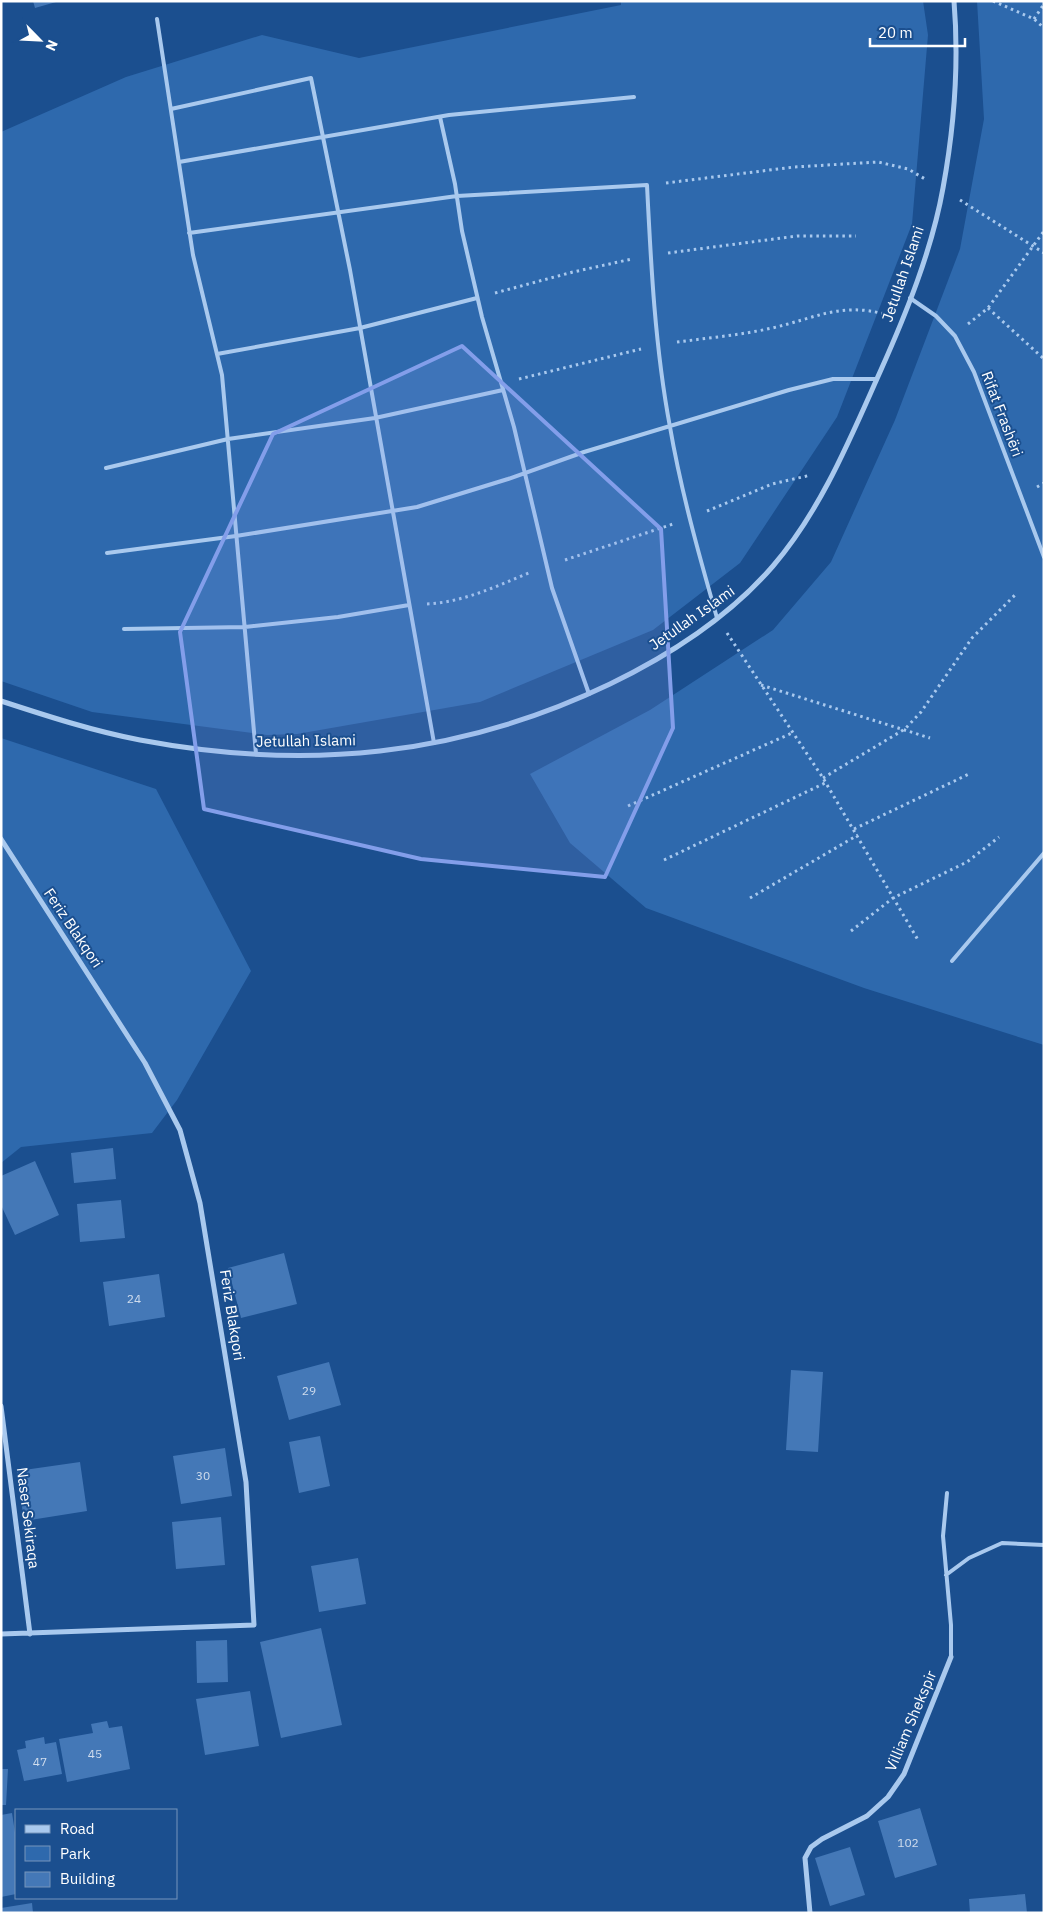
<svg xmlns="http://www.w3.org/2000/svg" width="1045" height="1914" viewBox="0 0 1045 1914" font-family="'IBM Plex Sans',sans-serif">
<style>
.green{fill:#2e69ad}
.building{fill:#4478b7}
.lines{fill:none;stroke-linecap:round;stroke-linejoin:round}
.path{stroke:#a9c9ee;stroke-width:3;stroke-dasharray:2.5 4;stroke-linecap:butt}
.lane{stroke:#a9c9ee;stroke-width:4}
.street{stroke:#a9c9ee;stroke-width:5}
.marked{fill:#839eea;fill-opacity:0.2;stroke:#839eea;stroke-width:4;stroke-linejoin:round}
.labels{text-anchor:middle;stroke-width:4;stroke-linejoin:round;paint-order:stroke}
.number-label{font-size:12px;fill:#d0dded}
.street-label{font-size:15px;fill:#fff;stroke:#1b4f8f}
</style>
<rect width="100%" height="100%" fill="#1b4f8f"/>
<path class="green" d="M 621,1 L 923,1 L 928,35 L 912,224 L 837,417 L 740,563 L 653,630 L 480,702 L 297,734 L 267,735 L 92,712 L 1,681 L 1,132 L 126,77 L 262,35 L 359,58 L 621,5 Z
M 977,1 L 1044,1 L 1044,1045 L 864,988 L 646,908 L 570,843 L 530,774 L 650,710 L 773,630 L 831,562 L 895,420 L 960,249 L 984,119 Z
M 1,738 L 156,789 L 251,971 L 177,1100 L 152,1133 L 21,1147 L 1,1163 Z"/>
<path class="building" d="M 33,1 L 56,1 L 56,2 L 35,8 Z
M 113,1148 L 116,1179 L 74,1183 L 71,1153 Z
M 35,1161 L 59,1215 L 15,1235 L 1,1205 L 1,1176 Z
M 121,1200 L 125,1238 L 80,1242 L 77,1204 Z
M 284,1253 L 297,1304 L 241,1318 L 228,1268 Z
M 159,1274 L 165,1317 L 109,1326 L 103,1282 Z
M 329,1362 L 341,1405 L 289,1420 L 277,1376 Z
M 791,1370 L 823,1372 L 818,1452 L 786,1450 Z
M 320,1436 L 330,1486 L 299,1493 L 289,1442 Z
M 225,1448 L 232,1496 L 181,1504 L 173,1456 Z
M 80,1462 L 87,1511 L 24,1521 L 17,1471 Z
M 221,1517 L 225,1565 L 176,1569 L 172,1522 Z
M 358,1558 L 366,1604 L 319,1612 L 311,1566 Z
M 321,1628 L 342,1725 L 281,1738 L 260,1642 Z
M 227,1640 L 228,1682 L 197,1683 L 196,1641 Z
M 250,1691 L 259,1746 L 205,1755 L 196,1699 Z
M 107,1721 L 109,1728 L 122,1726 L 130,1769 L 67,1782 L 59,1739 L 93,1733 L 91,1724 Z
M 44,1737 L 45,1744 L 56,1742 L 62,1774 L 24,1781 L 17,1750 L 26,1748 L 25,1741 Z
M 1,1769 L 8,1769 L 6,1805 L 1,1805 Z
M 920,1808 L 937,1865 L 895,1878 L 878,1821 Z
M 12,1813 L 16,1839 L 16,1894 L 1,1897 L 1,1815 Z
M 850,1847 L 865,1895 L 830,1906 L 815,1858 Z
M 1025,1894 L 1027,1913 L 970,1913 L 969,1899 Z
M 32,1903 L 33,1913 L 1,1913 L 1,1908 Z"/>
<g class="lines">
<path class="path" d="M 993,1 L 1034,19 L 1044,28
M 1034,19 L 1044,4
M 666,183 L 794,167 L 878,162 L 908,169 L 925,179
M 960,200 L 1044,253
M 668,253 L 797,236 L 856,236
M 495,293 L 573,272 L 632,259
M 988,308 L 1044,359
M 968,324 L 988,308 L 1044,231
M 677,342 C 708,338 741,335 772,328 C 813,319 840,302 884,314
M 519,379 L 641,349
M 1037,487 L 1044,483
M 707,511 L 772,484 L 811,475
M 565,560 L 673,524
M 427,604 C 464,602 497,586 531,572
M 727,633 L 823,778 L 918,940
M 761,685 L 930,738
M 823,778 L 905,729 L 921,712 L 972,638 L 1017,593
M 628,806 L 792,733
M 854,829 L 969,774
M 664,860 L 825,783
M 750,898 L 858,835
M 851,931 L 893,898 L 967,862 L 999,837"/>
<path class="lane" d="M 157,19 L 193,255 L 222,375 L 256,754
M 171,109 L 311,78 L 350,270 L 434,743
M 440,117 L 455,184 L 462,231 L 482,317 L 514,427 L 552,588 L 589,694
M 179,162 L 449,115 L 634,97
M 189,233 L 457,196 L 647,185 C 651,266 655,347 670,427 C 681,491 699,555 717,618
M 910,298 L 936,316 L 955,336 L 974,372 L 1044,557
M 217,354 L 360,328 L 477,298
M 106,468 L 228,439 L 375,418 L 503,390
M 107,553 L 236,536 L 417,507 L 508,479 L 584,452 L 789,390 L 833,379 L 877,379
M 124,629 L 245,627 L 338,617 L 409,605
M 952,961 L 1044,853
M 947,1493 L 943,1536 L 951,1625 L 951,1657
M 946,1575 L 969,1558 L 1002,1543 L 1044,1545"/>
<path class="street" d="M 1,701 C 47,716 93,731 140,740 C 305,771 458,757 610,684 C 670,655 729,617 773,566 C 821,510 850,439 880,372 C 906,314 932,250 943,188 C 954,128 959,62 954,1
M 1,839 L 145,1063 L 180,1130 L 200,1203 L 246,1482 L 254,1625 L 1,1634
M 1,1406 L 30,1634
M 810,1913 L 805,1858 L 811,1847 L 822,1839 L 867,1816 L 888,1797 L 904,1774 L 951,1657"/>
</g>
<path class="marked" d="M 462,346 L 661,529 L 673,728 L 605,877 L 421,859 L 204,809 L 180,632 L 273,434 Z"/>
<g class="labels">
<g class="number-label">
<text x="134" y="1303">24</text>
<text x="309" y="1395">29</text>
<text x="203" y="1480">30</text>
<text x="95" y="1758">45</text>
<text x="40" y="1766">47</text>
<text x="908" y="1847">102</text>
</g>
<g class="street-label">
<text transform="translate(903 274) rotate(-71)" y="5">Jetullah Islami</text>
<text transform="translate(1002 414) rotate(69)" y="5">Rifat Frashëri</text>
<text transform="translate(692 618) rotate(-35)" y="5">Jetullah Islami</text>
<text transform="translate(306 741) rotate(-1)" y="5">Jetullah Islami</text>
<text transform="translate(73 928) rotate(56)" y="5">Feriz Blakqori</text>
<text transform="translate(232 1315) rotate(81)" y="5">Feriz Blakqori</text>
<text transform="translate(28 1518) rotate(83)" y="5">Naser Sekiraqa</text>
<text transform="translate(911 1721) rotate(-67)" y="5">Villiam Shekspir</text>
</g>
</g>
<rect width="1045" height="1914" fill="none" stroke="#ffffff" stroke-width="5"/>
<rect x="15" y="1809" width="162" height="90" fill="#1b4f8f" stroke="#7695bc"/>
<rect x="25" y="1825" width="25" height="8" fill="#a9c9ee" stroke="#7695bc"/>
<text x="60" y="1834" font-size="15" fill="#ffffff">Road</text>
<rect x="25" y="1846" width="25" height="15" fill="#2e69ad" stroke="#7695bc"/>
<text x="60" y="1859" font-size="15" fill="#ffffff">Park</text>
<rect x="25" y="1872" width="25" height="15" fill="#4478b7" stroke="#7695bc"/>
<text x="60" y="1884" font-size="15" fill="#ffffff">Building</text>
<g transform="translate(40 40) rotate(114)" stroke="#1b4f8f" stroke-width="4" paint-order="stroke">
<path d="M0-4L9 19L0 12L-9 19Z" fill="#ffffff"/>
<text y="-8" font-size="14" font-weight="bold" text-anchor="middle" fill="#ffffff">N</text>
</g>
<path d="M870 38v8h95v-8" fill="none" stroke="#ffffff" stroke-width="2.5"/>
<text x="878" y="38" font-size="15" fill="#ffffff" stroke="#1b4f8f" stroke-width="4" paint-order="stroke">20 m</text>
</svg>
